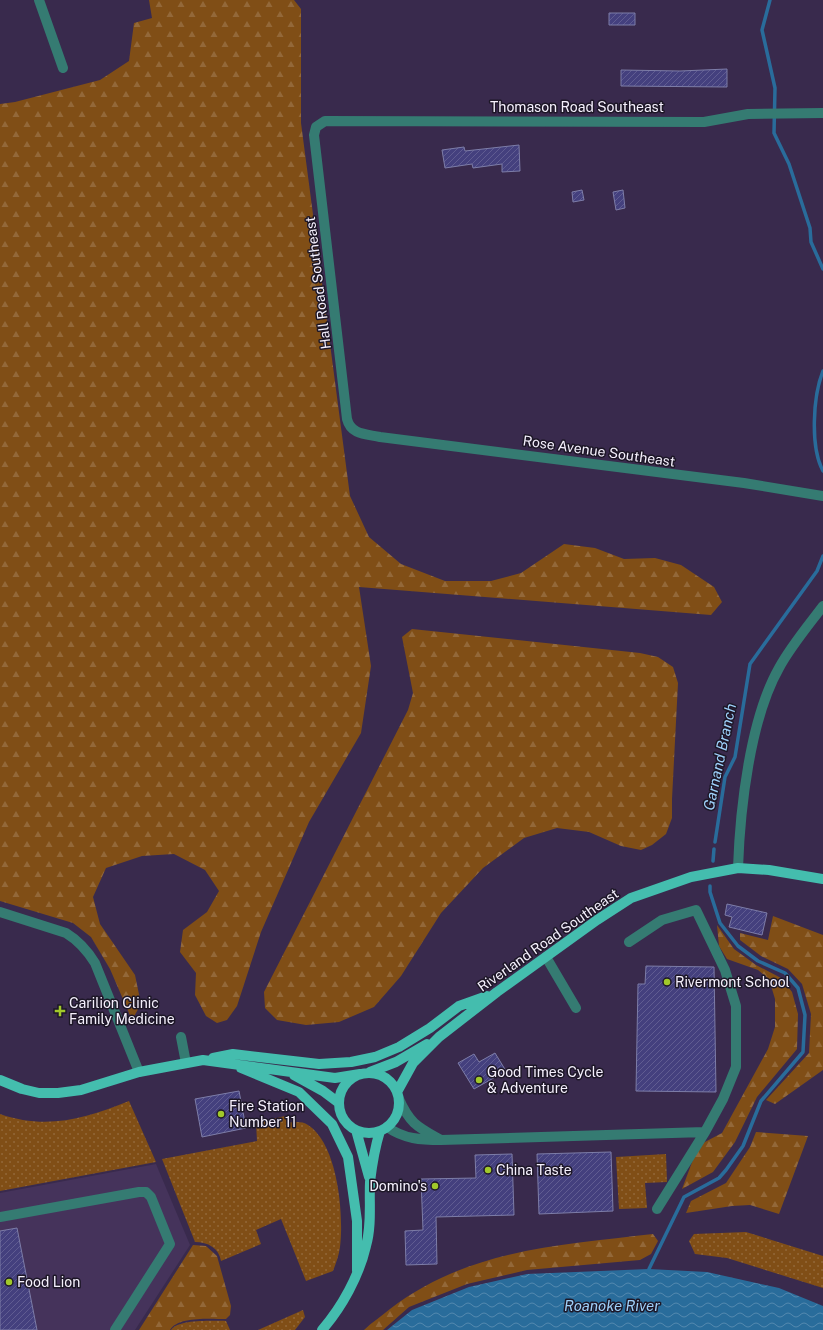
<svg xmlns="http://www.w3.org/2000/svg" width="823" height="1330" viewBox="0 0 823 1330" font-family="'Public Sans',sans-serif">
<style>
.built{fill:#45335b}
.grass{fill:url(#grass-dots)}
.forest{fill:url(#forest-firs)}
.water{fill:url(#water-waves)}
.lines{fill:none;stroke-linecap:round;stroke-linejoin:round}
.stream{stroke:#296c9b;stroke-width:3.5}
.building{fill:url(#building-hatch);stroke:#7d7da8}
.minor{stroke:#357b72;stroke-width:10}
.major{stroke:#44bdae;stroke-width:10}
.poi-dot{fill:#a1c92a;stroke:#1d1727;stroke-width:1.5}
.labels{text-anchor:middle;stroke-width:3;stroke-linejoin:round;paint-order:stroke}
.street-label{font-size:14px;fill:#f5f0fd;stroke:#1d1727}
.poi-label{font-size:14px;fill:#f5f0fd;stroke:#1d1727;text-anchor:start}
.water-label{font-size:15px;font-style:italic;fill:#9ed0fa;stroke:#1d1727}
</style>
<defs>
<pattern id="grass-dots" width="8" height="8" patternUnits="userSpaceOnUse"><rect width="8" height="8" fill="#804e16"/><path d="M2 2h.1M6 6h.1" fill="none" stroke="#936839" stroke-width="1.8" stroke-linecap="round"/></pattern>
<pattern id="forest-firs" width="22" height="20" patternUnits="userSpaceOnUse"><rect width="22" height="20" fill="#804e16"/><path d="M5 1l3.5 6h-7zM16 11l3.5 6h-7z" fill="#936839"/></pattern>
<pattern id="water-waves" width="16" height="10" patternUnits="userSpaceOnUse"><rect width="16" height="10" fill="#296c9b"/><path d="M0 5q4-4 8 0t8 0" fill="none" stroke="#5388af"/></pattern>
<pattern id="building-hatch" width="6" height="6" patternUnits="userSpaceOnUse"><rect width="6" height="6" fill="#44407e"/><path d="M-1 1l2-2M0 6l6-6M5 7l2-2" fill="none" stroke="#605c91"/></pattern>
</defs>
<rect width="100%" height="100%" fill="#392a4d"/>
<path class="built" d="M 156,1164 L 190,1245 L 135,1330 L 0,1330 L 0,1193 Z"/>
<path class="grass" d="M 129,1101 L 156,1162 L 0,1191 L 0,1114 C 46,1130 85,1119 129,1101 Z
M 285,1116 L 287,1123 C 294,1122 302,1121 308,1125 C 338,1144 344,1215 340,1247 C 339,1255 336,1263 333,1271 L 306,1281 L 281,1219 L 256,1230 L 261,1244 L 221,1261 C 219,1248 208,1242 195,1242 L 162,1159 L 257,1141 L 256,1123 Z
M 666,1154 L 667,1182 L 645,1183 L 647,1208 L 619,1209 L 616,1157 Z
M 746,1232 L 823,1256 L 823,1288 L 727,1258 L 695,1254 L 689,1241 L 694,1234 Z
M 303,1310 L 305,1317 L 295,1330 L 258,1330 Z
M 226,1321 L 230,1330 L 171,1330 C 178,1319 214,1321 226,1321 Z"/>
<path class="forest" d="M 149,0 L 294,0 L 301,9 L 301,123 L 350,496 L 369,537 L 401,564 L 445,581 L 491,581 L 521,573 L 564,544 L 595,548 L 624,559 L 655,558 L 681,565 L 714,587 L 722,602 L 711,615 L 359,587 L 371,666 L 361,733 L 309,822 L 261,932 L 237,1006 L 227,1020 L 217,1023 L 206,1016 L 195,995 L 196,973 L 180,952 L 183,930 L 207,912 L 219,891 L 205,870 L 174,854 L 142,856 L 106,868 L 93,897 L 100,924 L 135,975 L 141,1004 L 132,1020 L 110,969 L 91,937 L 73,923 L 0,901 L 0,104 L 15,102 L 100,80 L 129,61 L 134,23 L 152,18 Z
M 412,629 L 640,653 L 658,657 L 673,667 L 678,683 L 672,799 L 672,818 L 666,834 L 652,845 L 641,850 L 621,846 L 589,832 L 557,828 L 524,838 L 483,868 L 441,913 L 401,976 L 374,1007 L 339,1022 L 306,1025 L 277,1020 L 265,1008 L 264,992 L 408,710 L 413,693 L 402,637 Z
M 773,916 L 823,935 L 823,1070 L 775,1104 L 766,1100 L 809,1053 L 811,1014 L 802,984 L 788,969 L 761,956 L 740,940 L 740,933 L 768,940 Z
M 717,925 L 734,949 L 756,965 L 781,978 L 792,992 L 798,1014 L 797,1049 L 757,1097 L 735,1142 L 713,1172 L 682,1189 L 694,1157 L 703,1143 L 722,1133 L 768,1049 L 775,1027 L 775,999 L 769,979 L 758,970 L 727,959 L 719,946 Z
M 756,1132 L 808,1136 L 779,1214 L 750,1205 L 732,1206 L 686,1213 L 691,1201 L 726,1183 L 750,1147 Z
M 653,1234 L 658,1241 L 651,1254 L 640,1260 L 527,1270 L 467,1284 L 409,1307 L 383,1330 L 364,1330 C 372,1322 382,1316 390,1309 C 468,1249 560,1245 653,1234 Z
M 193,1245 L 206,1246 L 217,1256 L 231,1306 L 230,1315 L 226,1319 C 211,1319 178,1316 170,1330 L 139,1330 Z"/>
<path class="water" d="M 649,1269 L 707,1272 L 779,1288 L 823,1306 L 823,1330 L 387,1330 L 412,1310 L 469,1287 L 527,1274 Z"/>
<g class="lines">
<path class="stream" d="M 770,0 L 762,30 L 775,88 L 774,133 L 789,164 L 810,228 L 811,242 L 823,269
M 823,371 C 813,396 810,447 823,471
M 715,842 L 725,777 L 735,757 L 750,664 L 817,571 L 823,556
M 713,861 L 714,849
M 649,1273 L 649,1269 L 684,1197 L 719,1178 L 726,1170 L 743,1146 L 761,1101 L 803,1052 L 805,1015 L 798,988 L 785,973 L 758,961 L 738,946 L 720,923 L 710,892 L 710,886"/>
</g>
<path class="building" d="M 609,13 L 635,13 L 635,25 L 609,25 Z
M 727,69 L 727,87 L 621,86 L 621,70 L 680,71 Z
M 519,145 L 520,171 L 502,172 L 502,164 L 473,168 L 472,164 L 445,168 L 442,150 L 464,147 L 465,151 Z
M 582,190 L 584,200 L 573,202 L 572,192 Z
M 623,190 L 625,208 L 616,210 L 613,192 Z
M 727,904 L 767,913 L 762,935 L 729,927 L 732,917 L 725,915 Z
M 646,966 L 714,967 L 716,1092 L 636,1091 L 638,984 L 645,984 Z
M 495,1053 L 506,1071 L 474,1089 L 458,1063 L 474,1054 L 479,1062 Z
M 239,1091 L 246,1128 L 202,1137 L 195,1099 Z
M 611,1152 L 613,1211 L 539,1214 L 537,1154 Z
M 512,1154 L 514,1215 L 436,1217 L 437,1264 L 406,1265 L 405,1231 L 423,1230 L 421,1179 L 476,1178 L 475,1155 Z
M 17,1228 L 37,1330 L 0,1330 L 0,1231 Z"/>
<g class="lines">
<path class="minor" d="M 39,0 L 63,68
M 823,113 L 748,114 L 704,122 L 325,121 L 316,127 L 314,135 L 347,419 C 351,435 366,434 380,437 L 744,483 L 823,496
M 738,868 C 740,809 750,719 779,668 C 791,646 808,626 823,606
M 0,912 L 66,933 C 79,941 87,950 95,963 L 139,1072
M 546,957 L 576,1008
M 181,1037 L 186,1063
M 387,1127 C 404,1139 421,1140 441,1140 C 418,1127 410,1124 399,1099
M 441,1140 L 705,1132 L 723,1099 L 736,1067 L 736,1006 L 725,970 L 696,910 L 662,920 L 629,942
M 657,1209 L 705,1132
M 0,1217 L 139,1192 L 146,1192 L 151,1197 L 170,1244 L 115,1330"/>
<path class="major" d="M 213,1058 L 233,1054 L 319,1064 L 351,1062 L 375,1057 L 399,1047 L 430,1028 L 459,1006 L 487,996
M 241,1068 L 299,1092 L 332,1124 L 348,1157 L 357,1221 L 357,1271
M 370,1072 L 396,1062 L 427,1044
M339 1103a30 30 0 1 1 60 0a30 30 0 1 1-60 0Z
M 294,1075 L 323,1091 L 339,1103
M 0,1080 L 22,1089 L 39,1093 L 58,1093 L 81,1090 L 139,1072 L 203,1060 L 335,1078 L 360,1074
M 397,1092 L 413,1063 L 439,1037 L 497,992 L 597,920 L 631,898 L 691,877 L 738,868 L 769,870 L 823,879
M 356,1130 L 369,1177
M 322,1330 C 342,1307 359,1276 366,1246 C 372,1225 369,1203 370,1182 C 372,1165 375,1147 380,1131"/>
</g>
<g class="poi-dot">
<circle cx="667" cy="982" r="4"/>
<path d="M58 1005h4v4h4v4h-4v4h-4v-4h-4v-4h4z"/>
<circle cx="479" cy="1080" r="4"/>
<circle cx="221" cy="1114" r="4"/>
<circle cx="488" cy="1170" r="4"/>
<circle cx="435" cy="1186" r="4"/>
<circle cx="9" cy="1282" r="4"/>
</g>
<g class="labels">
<g class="street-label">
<text x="577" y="112">Thomason Road Southeast</text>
<text transform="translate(318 283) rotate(-97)" y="5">Hall Road Southeast</text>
<text transform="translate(599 451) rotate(8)" y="5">Rose Avenue Southeast</text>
<text transform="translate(548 940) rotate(-35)" y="5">Riverland Road Southeast</text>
</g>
<g class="poi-label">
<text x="675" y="987">Rivermont School</text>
<text x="69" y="1008">Carilion Clinic<tspan x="69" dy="16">Family Medicine</tspan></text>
<text x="487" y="1077">Good Times Cycle<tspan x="487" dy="16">&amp; Adventure</tspan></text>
<text x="229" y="1111">Fire Station<tspan x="229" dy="16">Number 11</tspan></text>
<text x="496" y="1175">China Taste</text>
<text x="427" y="1191" text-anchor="end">Domino's</text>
<text x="17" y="1287">Food Lion</text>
</g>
<g class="water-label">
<text transform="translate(720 757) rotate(-78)" y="5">Garnand Branch</text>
<text x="612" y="1311">Roanoke River</text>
</g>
</g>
</svg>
